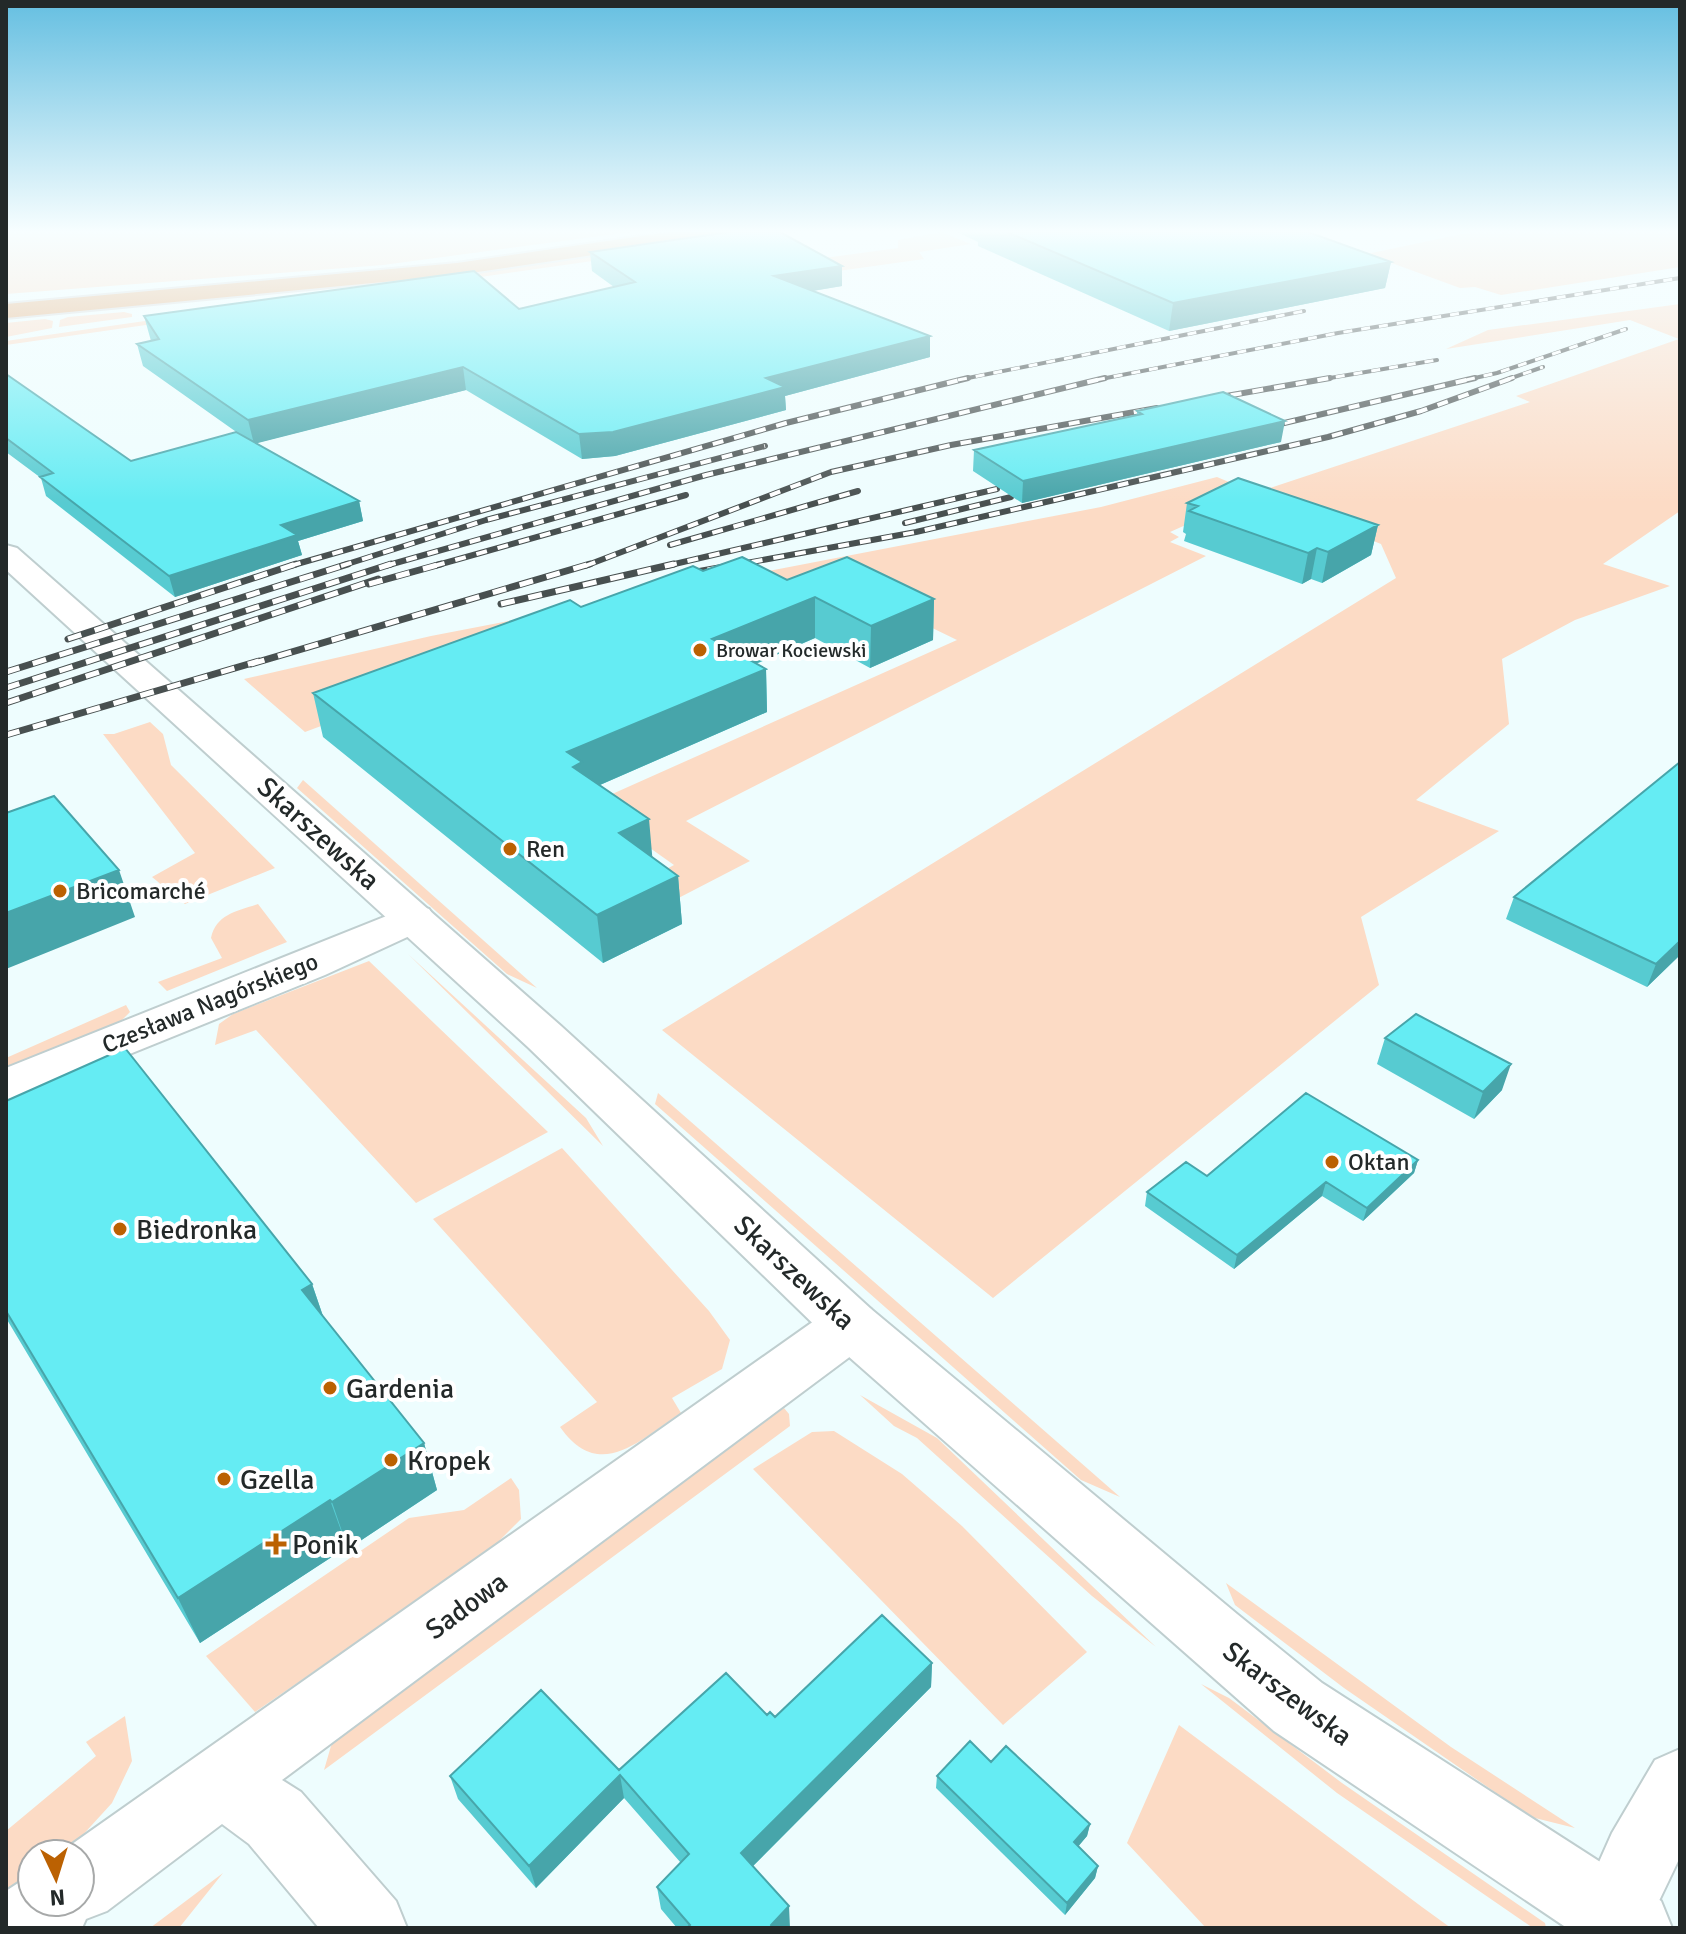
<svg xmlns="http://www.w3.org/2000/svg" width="1686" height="1934" viewBox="0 0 1686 1934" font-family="Signika,sans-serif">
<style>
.green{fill:#fcdbc5}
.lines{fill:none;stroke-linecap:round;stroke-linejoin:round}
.street-casing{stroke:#bfcecf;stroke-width:4}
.secondary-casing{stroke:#bfcecf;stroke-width:4}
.primary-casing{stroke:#d7d8d8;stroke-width:4}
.street{fill:#fff;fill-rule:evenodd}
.secondary{fill:#fff;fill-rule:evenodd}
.primary{fill:#e1a975;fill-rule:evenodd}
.rail-far2-casing{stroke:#485050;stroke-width:4}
.rail-far1-casing{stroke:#485050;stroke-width:6}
.rail-casing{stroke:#485050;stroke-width:7}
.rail-far2{stroke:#fff;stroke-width:3;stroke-dasharray:9;stroke-linecap:butt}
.rail-far1{stroke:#fff;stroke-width:4;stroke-dasharray:11;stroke-linecap:butt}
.rail{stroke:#fff;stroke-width:5;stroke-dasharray:14;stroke-linecap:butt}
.wall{fill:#57cbd1}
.shaded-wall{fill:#47a5aa}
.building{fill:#65ecf3;stroke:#47a5aa;stroke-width:2}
.poi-dot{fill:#bb6102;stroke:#fff;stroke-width:3}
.labels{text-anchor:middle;stroke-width:8;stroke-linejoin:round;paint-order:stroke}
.far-poi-label{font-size:20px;fill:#232929;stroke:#fff;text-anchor:start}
.poi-label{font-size:24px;fill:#232929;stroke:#fff;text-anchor:start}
.street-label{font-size:24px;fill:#232929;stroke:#fff}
.near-street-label{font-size:28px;fill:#232929;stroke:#fff}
.near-poi-label{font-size:28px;fill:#232929;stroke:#fff;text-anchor:start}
</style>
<rect width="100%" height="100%" fill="#eefdfe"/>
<path class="green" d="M 6,232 L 630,232 L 383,265 L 6,294 Z
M 762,232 L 795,232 L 6,345 L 6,341 Z
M 941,232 L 971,244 L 919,252 L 924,259 L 838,271 L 817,259 L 898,248 L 898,240 Z
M 1471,232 L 1680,232 L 1680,267 L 1501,295 L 1475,287 L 1460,288 L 1367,254 Z
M 1680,304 L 1680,511 L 1603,564 L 1670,586 L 1575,620 L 1502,659 L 1509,724 L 1416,800 L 1499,831 L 1361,917 L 1379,985 L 993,1298 L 662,1030 L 1396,578 L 1381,544 L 1255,494 L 1170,532 L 1179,537 L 1170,542 L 1206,556 L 686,821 L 750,861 L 665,905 L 637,885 L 674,865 L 602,814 L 601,799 L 957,640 L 848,587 L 584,628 L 305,732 L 244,679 L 431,636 L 1101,507 L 1217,477 L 1255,493 L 1530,402 L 1516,396 L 1679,339 L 1630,320 L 1446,349 L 1488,330 Z
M 124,312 L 132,314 L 132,317 L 59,327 L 60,320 L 68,317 Z
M 45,319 L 53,321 L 52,328 L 6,337 L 6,323 Z
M 150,722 L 163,734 L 171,765 L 275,868 L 185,904 L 152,877 L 195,853 L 103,734 L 114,734 Z
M 303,780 L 537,988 L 507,974 L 297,788 Z
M 258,904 L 287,942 L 167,991 L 158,982 L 222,958 L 211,938 C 216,914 237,911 258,904 Z
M 408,954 L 586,1118 L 603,1146 Z
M 369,961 L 548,1132 L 416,1203 L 256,1030 L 215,1045 L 219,1024 L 233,1014 Z
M 126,1005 L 130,1012 L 120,1022 L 6,1070 L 6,1058 Z
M 658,1093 L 1120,1497 L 1081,1480 L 655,1104 Z
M 562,1148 L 709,1311 L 730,1340 L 722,1369 L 672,1398 L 681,1413 C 639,1440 600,1483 560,1427 L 597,1402 L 433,1219 Z
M 860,1395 L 937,1438 L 1156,1647 L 1092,1596 L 917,1438 L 894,1426 Z
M 784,1408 L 789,1414 L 790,1426 L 324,1770 L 331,1746 L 352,1719 Z
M 834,1431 L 902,1474 L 962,1526 L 1087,1652 L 1003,1725 L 753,1469 L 812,1432 Z
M 511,1478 L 519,1490 L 521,1519 L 488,1552 L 255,1712 L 206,1656 L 409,1518 L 464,1510 Z
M 1226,1583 L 1451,1747 L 1575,1828 L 1531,1817 L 1344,1688 L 1235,1605 Z
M 1201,1684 L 1229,1698 L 1342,1783 L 1545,1923 L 1546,1928 L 1533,1928 L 1337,1793 Z
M 125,1716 L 132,1761 L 112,1803 L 80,1838 L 57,1854 L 32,1854 L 32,1872 L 6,1890 L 6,1831 L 96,1756 L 86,1742 Z
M 1179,1725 L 1422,1907 L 1451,1928 L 1206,1928 L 1127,1843 Z
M 223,1873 L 179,1928 L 150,1928 Z"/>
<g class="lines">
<defs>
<path id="street" d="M 414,905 L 429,909 L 435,918 L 429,927 L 325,975 L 6,1104 L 6,1068 Z
M 851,1302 L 871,1309 L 879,1325 L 871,1341 L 282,1780 L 301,1792 L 396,1901 L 407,1928 L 319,1928 L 249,1844 L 222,1824 L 107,1911 L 86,1919 L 82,1928 L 6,1928 L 6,1891 L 32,1874 L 32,1902 L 80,1902 L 80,1854 L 58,1854 L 831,1309 Z
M 1680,1749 L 1680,1857 L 1646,1928 L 1580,1928 L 1575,1916 L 1612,1833 L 1655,1760 Z"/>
<path id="secondary" d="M 6,545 L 17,548 L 561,1026 L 871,1309 L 1237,1614 L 1322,1683 L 1661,1901 L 1672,1928 L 1567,1928 L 1274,1731 L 831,1341 L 529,1048 L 6,570 Z"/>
<path id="primary" d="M 669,232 L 719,232 L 709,238 L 457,275 L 6,318 L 6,304 L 457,263 Z"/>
</defs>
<use href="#street" class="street-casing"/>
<use href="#secondary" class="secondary-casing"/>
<use href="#primary" class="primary-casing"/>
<use href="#street" class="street"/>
<use href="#secondary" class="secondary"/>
<use href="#primary" class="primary"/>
<defs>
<path id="rail-far2" d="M 958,380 L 1304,311
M 1096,380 L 1338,333 L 1680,278
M 1318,380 L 1437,360
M 1466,380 L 1497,373 L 1626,329
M 1506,380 L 1543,367"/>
<path id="rail-far1" d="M 1209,399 L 1330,378
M 1263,428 L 1475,378
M 905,523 L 1011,497
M 670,545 L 858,491
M 290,566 L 786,423 L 968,378
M 341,566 L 486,520 L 765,446
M 385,566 L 706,475 L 1105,378
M 434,566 L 686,495
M 585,566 L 831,472 L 951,445 L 1157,408
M 666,566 L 997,489
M 730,566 L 916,532 L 1328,437 L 1421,411 L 1512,378"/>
<path id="rail" d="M 680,575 L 741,564
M 369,584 L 441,564
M 501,604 L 674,564
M 68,639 L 296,564
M 251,664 L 590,564
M 6,672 L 348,564
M 6,688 L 391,564
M 6,703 L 378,579
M 6,735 L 259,661"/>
</defs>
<use href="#rail-far2" class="rail-far2-casing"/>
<use href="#rail-far1" class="rail-far1-casing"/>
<use href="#rail" class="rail-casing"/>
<use href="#rail-far2" class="rail-far2"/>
<use href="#rail-far1" class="rail-far1"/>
<use href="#rail" class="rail"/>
</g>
<path class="wall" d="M 957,232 L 1308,232 L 1391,262 L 1385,288 L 1169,331 L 978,246 L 978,242 Z
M 590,252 L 842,286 L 813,291 L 930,336 L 930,357 L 785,396 L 786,410 L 615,456 L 582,459 L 466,390 L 256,443 L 359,501 L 363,521 L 298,541 L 302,555 L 175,597 L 46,496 L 41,478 L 6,452 L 6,374 L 131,461 L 242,436 L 143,366 L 137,344 L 151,341 L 144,316 L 519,309 L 614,287 L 592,271 Z
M 1137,411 L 1281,442 L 1022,503 L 973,471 L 974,450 L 1137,415 Z
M 1187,503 L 1378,525 L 1371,555 L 1322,583 L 1311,579 L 1302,584 L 1184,541 L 1186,534 L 1183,532 Z
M 703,571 L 787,580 L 934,599 L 933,640 L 870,668 L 815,638 L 756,664 L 766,669 L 767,712 L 600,785 L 652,857 L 678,876 L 682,924 L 603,963 L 323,737 L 313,693 L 581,607 Z
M 1514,897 L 1680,955 L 1647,987 L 1506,919 Z
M 1385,1038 L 1502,1090 L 1474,1119 L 1377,1064 Z
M 6,1101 L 312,1284 L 323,1316 L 424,1443 L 437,1490 L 348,1549 L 347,1547 L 200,1643 L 6,1318 Z
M 1418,1160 L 1414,1173 L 1363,1221 L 1322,1196 L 1234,1269 L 1145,1206 L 1147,1192 L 1207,1176 Z
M 932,1663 L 931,1687 L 753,1866 L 790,1928 L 677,1928 L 661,1909 L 657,1887 L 681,1863 L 624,1798 L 536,1888 L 458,1799 L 450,1776 L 619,1770 L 767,1715 L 775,1717 Z
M 991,1762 L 1090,1824 L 1087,1836 L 1078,1846 L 1098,1866 L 1095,1878 L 1065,1915 L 936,1788 L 937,1776 Z"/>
<path class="shaded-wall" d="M 1391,262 L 1385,288 L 1169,331 L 1173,303 Z
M 842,266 L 842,286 L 775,297 L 774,276 Z
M 930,336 L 930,357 L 785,396 L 786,410 L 615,456 L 582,459 L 579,434 L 766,378 Z
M 463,367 L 466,390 L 254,444 L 248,420 Z
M 1285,421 L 1281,442 L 1022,503 L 1023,481 Z
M 359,501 L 363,521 L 298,541 L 302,555 L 175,597 L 169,576 L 281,525 Z
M 1378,525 L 1371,555 L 1322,583 L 1328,552 Z
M 1317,548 L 1311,579 L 1302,584 L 1308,553 Z
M 815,597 L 815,638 L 715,681 L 712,639 Z
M 934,599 L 933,640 L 870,668 L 871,626 Z
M 766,669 L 767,712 L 586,791 L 567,752 Z
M 649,819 L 653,865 L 619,833 Z
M 119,870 L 135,917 L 6,969 L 6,913 Z
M 678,876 L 682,924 L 603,963 L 597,915 Z
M 1680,941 L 1680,955 L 1647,987 L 1656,964 Z
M 1511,1064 L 1502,1090 L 1474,1119 L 1483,1092 Z
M 1418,1160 L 1414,1173 L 1363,1221 L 1367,1208 Z
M 1326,1182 L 1322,1196 L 1234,1269 L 1237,1255 Z
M 312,1284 L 328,1331 L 302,1290 Z
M 424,1443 L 437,1490 L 348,1549 L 332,1502 Z
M 330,1500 L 347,1547 L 200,1643 L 178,1598 Z
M 932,1663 L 931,1687 L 743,1876 L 741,1853 Z
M 620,1775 L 624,1798 L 536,1888 L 529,1866 Z
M 1090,1824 L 1087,1836 L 1072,1854 L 1074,1842 Z
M 1098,1866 L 1095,1878 L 1065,1915 L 1067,1903 Z
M 789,1906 L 790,1928 L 771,1928 L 771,1925 Z"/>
<path class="building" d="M 729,232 L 780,232 L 842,266 L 774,276 L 930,336 L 766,378 L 785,387 L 613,432 L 579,434 L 463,367 L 248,420 L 137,344 L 159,339 L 144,316 L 474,271 L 519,309 L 635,282 L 590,252 Z
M 1007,232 L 1308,232 L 1391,262 L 1173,303 Z
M 6,374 L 131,461 L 236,432 L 359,501 L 281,525 L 297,535 L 169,576 L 40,477 L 53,473 L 6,438 Z
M 1223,392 L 1285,421 L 1023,481 L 974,450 L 1142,414 L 1137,411 Z
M 1238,478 L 1378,525 L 1328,552 L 1317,548 L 1308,553 L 1189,511 L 1198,506 L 1187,503 Z
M 742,557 L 787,580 L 847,557 L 934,599 L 871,626 L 815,597 L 712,639 L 766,669 L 567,752 L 582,762 L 573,767 L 649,819 L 619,833 L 678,876 L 597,915 L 313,693 L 570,600 L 581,607 L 693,566 L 703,571 Z
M 1680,762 L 1680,941 L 1656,964 L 1514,897 Z
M 54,796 L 119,870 L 6,913 L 6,813 Z
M 1416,1014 L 1511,1064 L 1483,1092 L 1385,1038 Z
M 125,1048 L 312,1284 L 302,1290 L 424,1443 L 332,1502 L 330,1500 L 178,1598 L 6,1311 L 6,1101 Z
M 1306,1093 L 1418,1160 L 1367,1208 L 1326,1182 L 1237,1255 L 1147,1192 L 1186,1162 L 1207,1176 Z
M 882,1615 L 932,1663 L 741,1853 L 789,1906 L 771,1925 L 773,1928 L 687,1928 L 690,1925 L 657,1887 L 689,1854 L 620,1775 L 529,1866 L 450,1776 L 541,1690 L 619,1770 L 726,1673 L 767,1715 L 770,1712 L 775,1717 Z
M 970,1741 L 991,1762 L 1006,1746 L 1090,1824 L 1074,1842 L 1098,1866 L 1067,1903 L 937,1776 Z"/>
<linearGradient id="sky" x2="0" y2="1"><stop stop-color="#65bfe1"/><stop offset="0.46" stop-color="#f7feff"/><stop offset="1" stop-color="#f7feff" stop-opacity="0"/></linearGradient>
<rect width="1686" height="503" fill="url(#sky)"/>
<g class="poi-dot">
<circle cx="700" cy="650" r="8"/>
<circle cx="510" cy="849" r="8"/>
<circle cx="60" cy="891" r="8"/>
<circle cx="1332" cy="1162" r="8"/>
<circle cx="120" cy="1229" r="8"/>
<circle cx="330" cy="1388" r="8"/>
<circle cx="391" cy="1460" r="8"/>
<circle cx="224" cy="1479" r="8"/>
<path d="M272 1532h8v8h8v8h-8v8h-8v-8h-8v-8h8z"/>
</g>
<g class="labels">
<g class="far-poi-label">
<text x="716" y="657">Browar Kociewski</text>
</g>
<g class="poi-label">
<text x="526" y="857">Ren</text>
<text x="76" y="899">Bricomarché</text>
<text x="1348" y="1170">Oktan</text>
</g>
<g class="street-label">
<text transform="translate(210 1003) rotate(-22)" y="8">Czesława Nagórskiego</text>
</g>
<g class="near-street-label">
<text transform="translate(319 833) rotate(42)" y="10">Skarszewska</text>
<text transform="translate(795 1272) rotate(43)" y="10">Skarszewska</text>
<text transform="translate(466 1605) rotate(-36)" y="10">Sadowa</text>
<text transform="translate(1288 1693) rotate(37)" y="10">Skarszewska</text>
</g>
<g class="near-poi-label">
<text x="136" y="1239">Biedronka</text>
<text x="346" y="1398">Gardenia</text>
<text x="407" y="1470">Kropek</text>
<text x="240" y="1489">Gzella</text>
<text x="292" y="1554">Ponik</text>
</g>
</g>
<rect width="1686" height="1934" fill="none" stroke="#232929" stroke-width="16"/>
<g transform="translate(56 1878) rotate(176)"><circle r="38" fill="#ffffff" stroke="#a7a9a9" stroke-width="2"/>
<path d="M0-6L14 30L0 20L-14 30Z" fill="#bb6102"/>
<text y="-12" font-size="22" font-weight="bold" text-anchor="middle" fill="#232929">N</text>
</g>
</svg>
